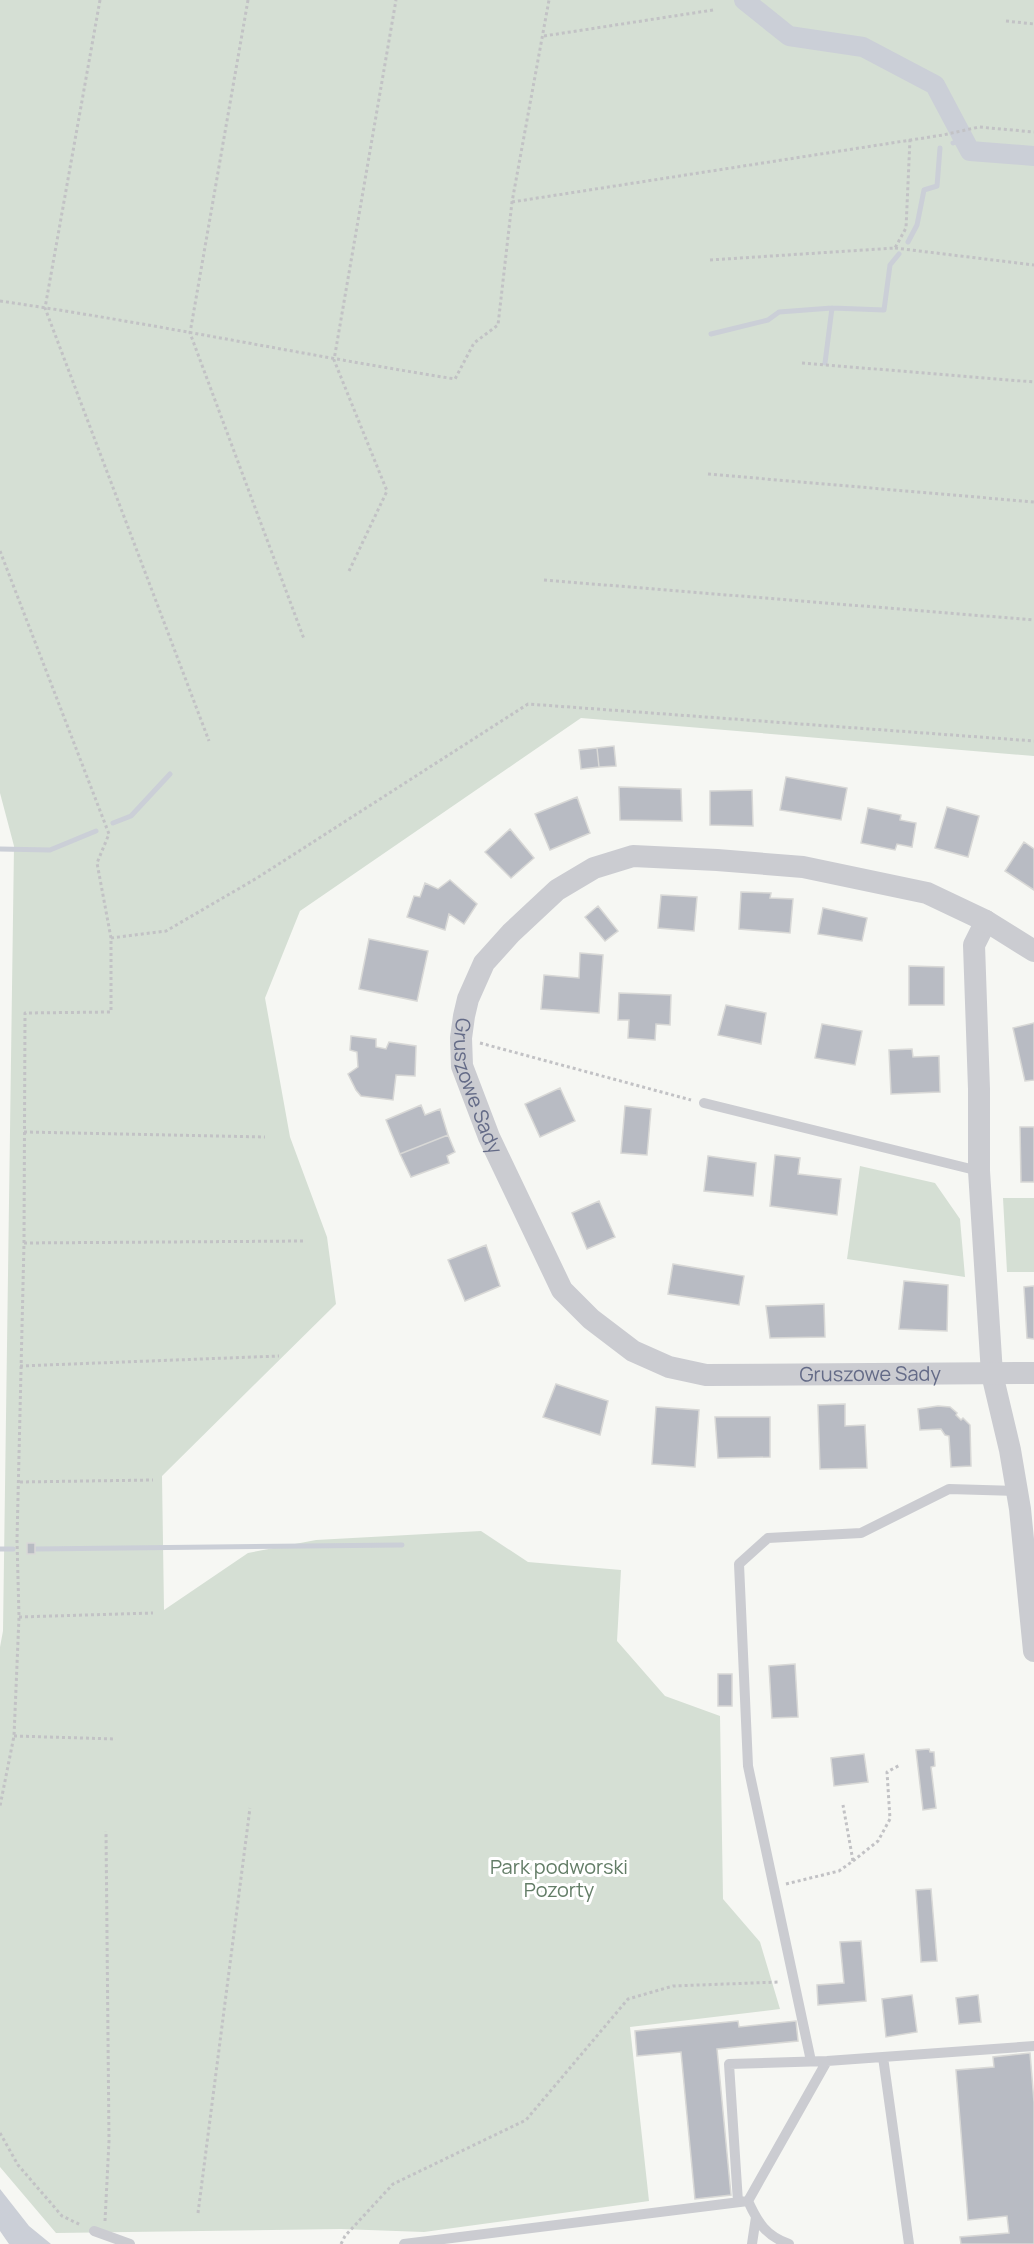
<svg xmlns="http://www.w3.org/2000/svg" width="1034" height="2244" viewBox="0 0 1034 2244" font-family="Manrope,sans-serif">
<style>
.green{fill:#d5dfd4}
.water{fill:#cbcfd7}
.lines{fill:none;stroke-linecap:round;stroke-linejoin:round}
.stream{stroke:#cbcfd7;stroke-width:5}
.canal{stroke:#cbcfd7;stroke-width:20}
.building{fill:#b8bbc3;stroke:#d8d8d6;stroke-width:1.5}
.path{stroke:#c2c2c5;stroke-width:3;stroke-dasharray:3 3;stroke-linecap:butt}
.lane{stroke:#cbccd1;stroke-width:10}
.street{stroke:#cbccd1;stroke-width:22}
.labels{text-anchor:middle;stroke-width:6;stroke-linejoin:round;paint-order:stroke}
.street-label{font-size:20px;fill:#646b87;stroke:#fff}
.park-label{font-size:20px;fill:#637d67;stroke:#fff}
</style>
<rect width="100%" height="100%" fill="#f6f7f3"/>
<path class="green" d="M 0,0 L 1034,0 L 1034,756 L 581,718 L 300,911 L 265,998 L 290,1137 L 327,1237 L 336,1304 L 162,1476 L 164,1610 L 248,1553 L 316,1540 L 481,1531 L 528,1562 L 621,1570 L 617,1641 L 665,1696 L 720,1716 L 723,1899 L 760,1942 L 780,2009 L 630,2027 L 649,2201 L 424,2232 L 341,2229 L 56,2233 L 0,2167 L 0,1647 L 3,1631 L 14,846 L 0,793 Z
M 860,1166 L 935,1183 L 960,1219 L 965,1277 L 847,1259 Z
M 1003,1198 L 1034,1198 L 1034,1272 L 1007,1272 Z"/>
<path class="water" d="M 0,2189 L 29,2226 L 51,2244 L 9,2244 L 0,2231 Z"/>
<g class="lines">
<path class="stream" d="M 953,143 L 964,139
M 908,242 L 917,225 L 924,190 L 937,186 L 940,148
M 711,334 L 768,320 L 779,312 L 832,308 L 884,310 L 890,265 L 899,254
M 825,363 L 832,308
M 113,823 L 131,816 L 170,774
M 0,849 L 50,850 L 96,831
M 0,1549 L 13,1549
M 35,1549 L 402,1545"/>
<path class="canal" d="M 744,0 L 789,36 L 863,47 L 935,85 L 970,151 L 1034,156"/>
</g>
<path class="building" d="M 614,746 L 616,766 L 599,767 L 597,748 Z
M 597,748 L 599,767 L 581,769 L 579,750 Z
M 786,777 L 847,788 L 841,820 L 780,810 Z
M 619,787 L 681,789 L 682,821 L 620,820 Z
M 752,790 L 753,826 L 710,825 L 710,791 Z
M 577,797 L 590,833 L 550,850 L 535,814 Z
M 947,807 L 979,816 L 968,857 L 935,848 Z
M 868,808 L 901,815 L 900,820 L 916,823 L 912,847 L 897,844 L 895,850 L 861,843 Z
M 510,829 L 534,858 L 511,878 L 485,852 Z
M 1024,842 L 1034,849 L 1034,890 L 1005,871 Z
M 450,880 L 477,904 L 464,924 L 449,914 L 445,930 L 407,917 L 414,896 L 420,897 L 425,883 L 438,889 Z
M 741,892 L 771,893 L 770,898 L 793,899 L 790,933 L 739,929 Z
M 661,895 L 697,897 L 694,931 L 658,928 Z
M 598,906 L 618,931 L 605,941 L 585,917 Z
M 823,908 L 867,918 L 862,941 L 818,934 Z
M 369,939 L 428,951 L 417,1001 L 359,989 Z
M 580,953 L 603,955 L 599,1013 L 541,1009 L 544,975 L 579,978 Z
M 909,966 L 944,967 L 944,1005 L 909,1005 Z
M 619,993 L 671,995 L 670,1025 L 656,1024 L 655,1040 L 628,1038 L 629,1020 L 618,1020 Z
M 726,1005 L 766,1013 L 761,1044 L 718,1035 Z
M 1034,1023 L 1034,1080 L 1025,1081 L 1013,1028 Z
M 822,1024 L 862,1031 L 855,1065 L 815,1058 Z
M 351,1036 L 376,1039 L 376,1047 L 386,1049 L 389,1042 L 416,1046 L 415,1076 L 396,1075 L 393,1100 L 361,1096 L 356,1090 L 348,1074 L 358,1067 L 357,1052 L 350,1050 Z
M 912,1049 L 913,1057 L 939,1056 L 940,1092 L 891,1094 L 889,1050 Z
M 560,1088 L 575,1121 L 540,1137 L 525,1104 Z
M 421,1105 L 425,1115 L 440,1109 L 448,1135 L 400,1154 L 386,1120 Z
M 625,1106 L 651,1109 L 647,1155 L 621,1153 Z
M 1020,1127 L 1034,1127 L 1034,1182 L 1021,1182 Z
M 448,1135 L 455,1152 L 447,1156 L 449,1163 L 411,1177 L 400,1154 Z
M 775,1155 L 800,1158 L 798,1174 L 841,1179 L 837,1215 L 770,1206 Z
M 708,1156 L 756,1163 L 753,1196 L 704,1191 Z
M 599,1201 L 615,1237 L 587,1249 L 572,1213 Z
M 486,1245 L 500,1286 L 465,1301 L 448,1260 Z
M 673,1264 L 744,1276 L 739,1305 L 668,1294 Z
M 904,1281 L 948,1285 L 947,1331 L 899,1329 Z
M 1034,1286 L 1034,1339 L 1027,1338 L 1024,1287 Z
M 824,1304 L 825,1337 L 770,1338 L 766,1306 Z
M 556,1384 L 608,1401 L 600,1435 L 543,1417 Z
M 845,1404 L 845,1426 L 865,1425 L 867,1468 L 820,1469 L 818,1405 Z
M 938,1406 L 950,1407 L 957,1413 L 956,1415 L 961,1420 L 963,1418 L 970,1425 L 971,1466 L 951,1467 L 949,1436 L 945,1435 L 941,1429 L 920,1430 L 918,1409 Z
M 656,1407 L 699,1410 L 695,1467 L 652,1464 Z
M 715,1417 L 770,1417 L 770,1457 L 718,1458 Z
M 27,1543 L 35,1543 L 35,1554 L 27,1554 Z
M 795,1664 L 798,1717 L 772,1718 L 769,1666 Z
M 718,1674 L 732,1674 L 732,1706 L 718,1706 Z
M 929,1749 L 930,1752 L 934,1752 L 935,1766 L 931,1767 L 936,1808 L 923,1810 L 916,1750 Z
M 864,1754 L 868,1782 L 834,1786 L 831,1758 Z
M 931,1889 L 937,1961 L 921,1962 L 916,1890 Z
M 861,1941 L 866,2001 L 818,2005 L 817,1985 L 844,1983 L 840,1942 Z
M 912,1995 L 917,2032 L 886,2037 L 882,1999 Z
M 978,1995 L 981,2022 L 959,2024 L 956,1998 Z
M 738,2021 L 739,2027 L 796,2021 L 798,2041 L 717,2049 L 731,2195 L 695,2199 L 681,2052 L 637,2056 L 635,2031 Z
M 1030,2053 L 1034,2102 L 1034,2244 L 961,2244 L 960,2237 L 1009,2233 L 1007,2216 L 968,2220 L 956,2070 L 994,2067 L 993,2057 Z"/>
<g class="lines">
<path class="path" d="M 100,0 L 45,308 L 209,741
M 248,0 L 190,333 L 304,639
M 1006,21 L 1034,24
M 544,36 L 713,10
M 512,202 L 943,135 L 979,127 L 1034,132
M 895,248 L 1034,265
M 710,260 L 895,248 L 906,228 L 910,139
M 0,301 C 152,323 303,355 455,379 L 474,343 L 498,325 L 512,202 L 549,0
M 802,363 L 1034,382
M 708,474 L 1034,502
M 0,551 L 109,834 L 97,863 L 111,938 L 111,1012 L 25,1013 L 24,1243 L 17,1540 L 19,1617 L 14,1736 L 0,1806
M 349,571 L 387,491 L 334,360 L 396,0
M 544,580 L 1034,620
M 111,938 L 166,931 L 257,878 L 528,704 L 1034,741
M 480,1043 L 691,1100
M 24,1132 L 265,1137
M 24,1243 L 305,1241
M 20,1366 L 279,1356
M 20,1482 L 153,1480
M 19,1617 L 153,1613
M 14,1736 L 116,1739
M 853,1861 L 878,1841 L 890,1819 L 887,1772 L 900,1765
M 786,1884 L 839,1871 L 853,1861 L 843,1805
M 0,2133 L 18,2165 L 62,2216 L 81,2225
M 198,2213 L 250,1808
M 105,2221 L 109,2141 L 106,1831
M 341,2244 L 345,2236 L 393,2184 L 526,2120 L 628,1999 L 673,1986 L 779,1982"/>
<path class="lane" d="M 704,1103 L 979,1171
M 883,2057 L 909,2244
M 811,2061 L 748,1766 L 739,1564 L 768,1538 L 861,1533 L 949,1489 L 1017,1491
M 748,2201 C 758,2223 766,2236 789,2244
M 738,2202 L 729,2064 L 827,2061 L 1034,2046
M 94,2231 L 130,2244
M 404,2244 L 748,2201 L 827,2061
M 752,2244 L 756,2217"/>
<g class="street">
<path d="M 986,921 L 974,945 L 979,1089 L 979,1171 L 992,1374 L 1010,1450 L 1020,1509 L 1034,1651"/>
<path id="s1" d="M 1034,951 L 986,921 L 927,893 L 803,867 L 717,860 L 633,856 L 594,868 L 557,890 L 511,933 L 484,963 L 468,999 L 464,1016 L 461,1038 L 462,1066 L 489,1137 L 562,1290 L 591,1319 L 633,1351 L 669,1367 L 706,1375 L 1034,1373"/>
</g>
</g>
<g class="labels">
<g class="street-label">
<text dy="7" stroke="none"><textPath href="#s1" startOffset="736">Gruszowe Sady</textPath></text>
<text dy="7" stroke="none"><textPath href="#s1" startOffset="1294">Gruszowe Sady</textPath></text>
</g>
<g class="park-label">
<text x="559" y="1874">Park podworski<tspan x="559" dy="23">Pozorty</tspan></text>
</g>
</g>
</svg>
